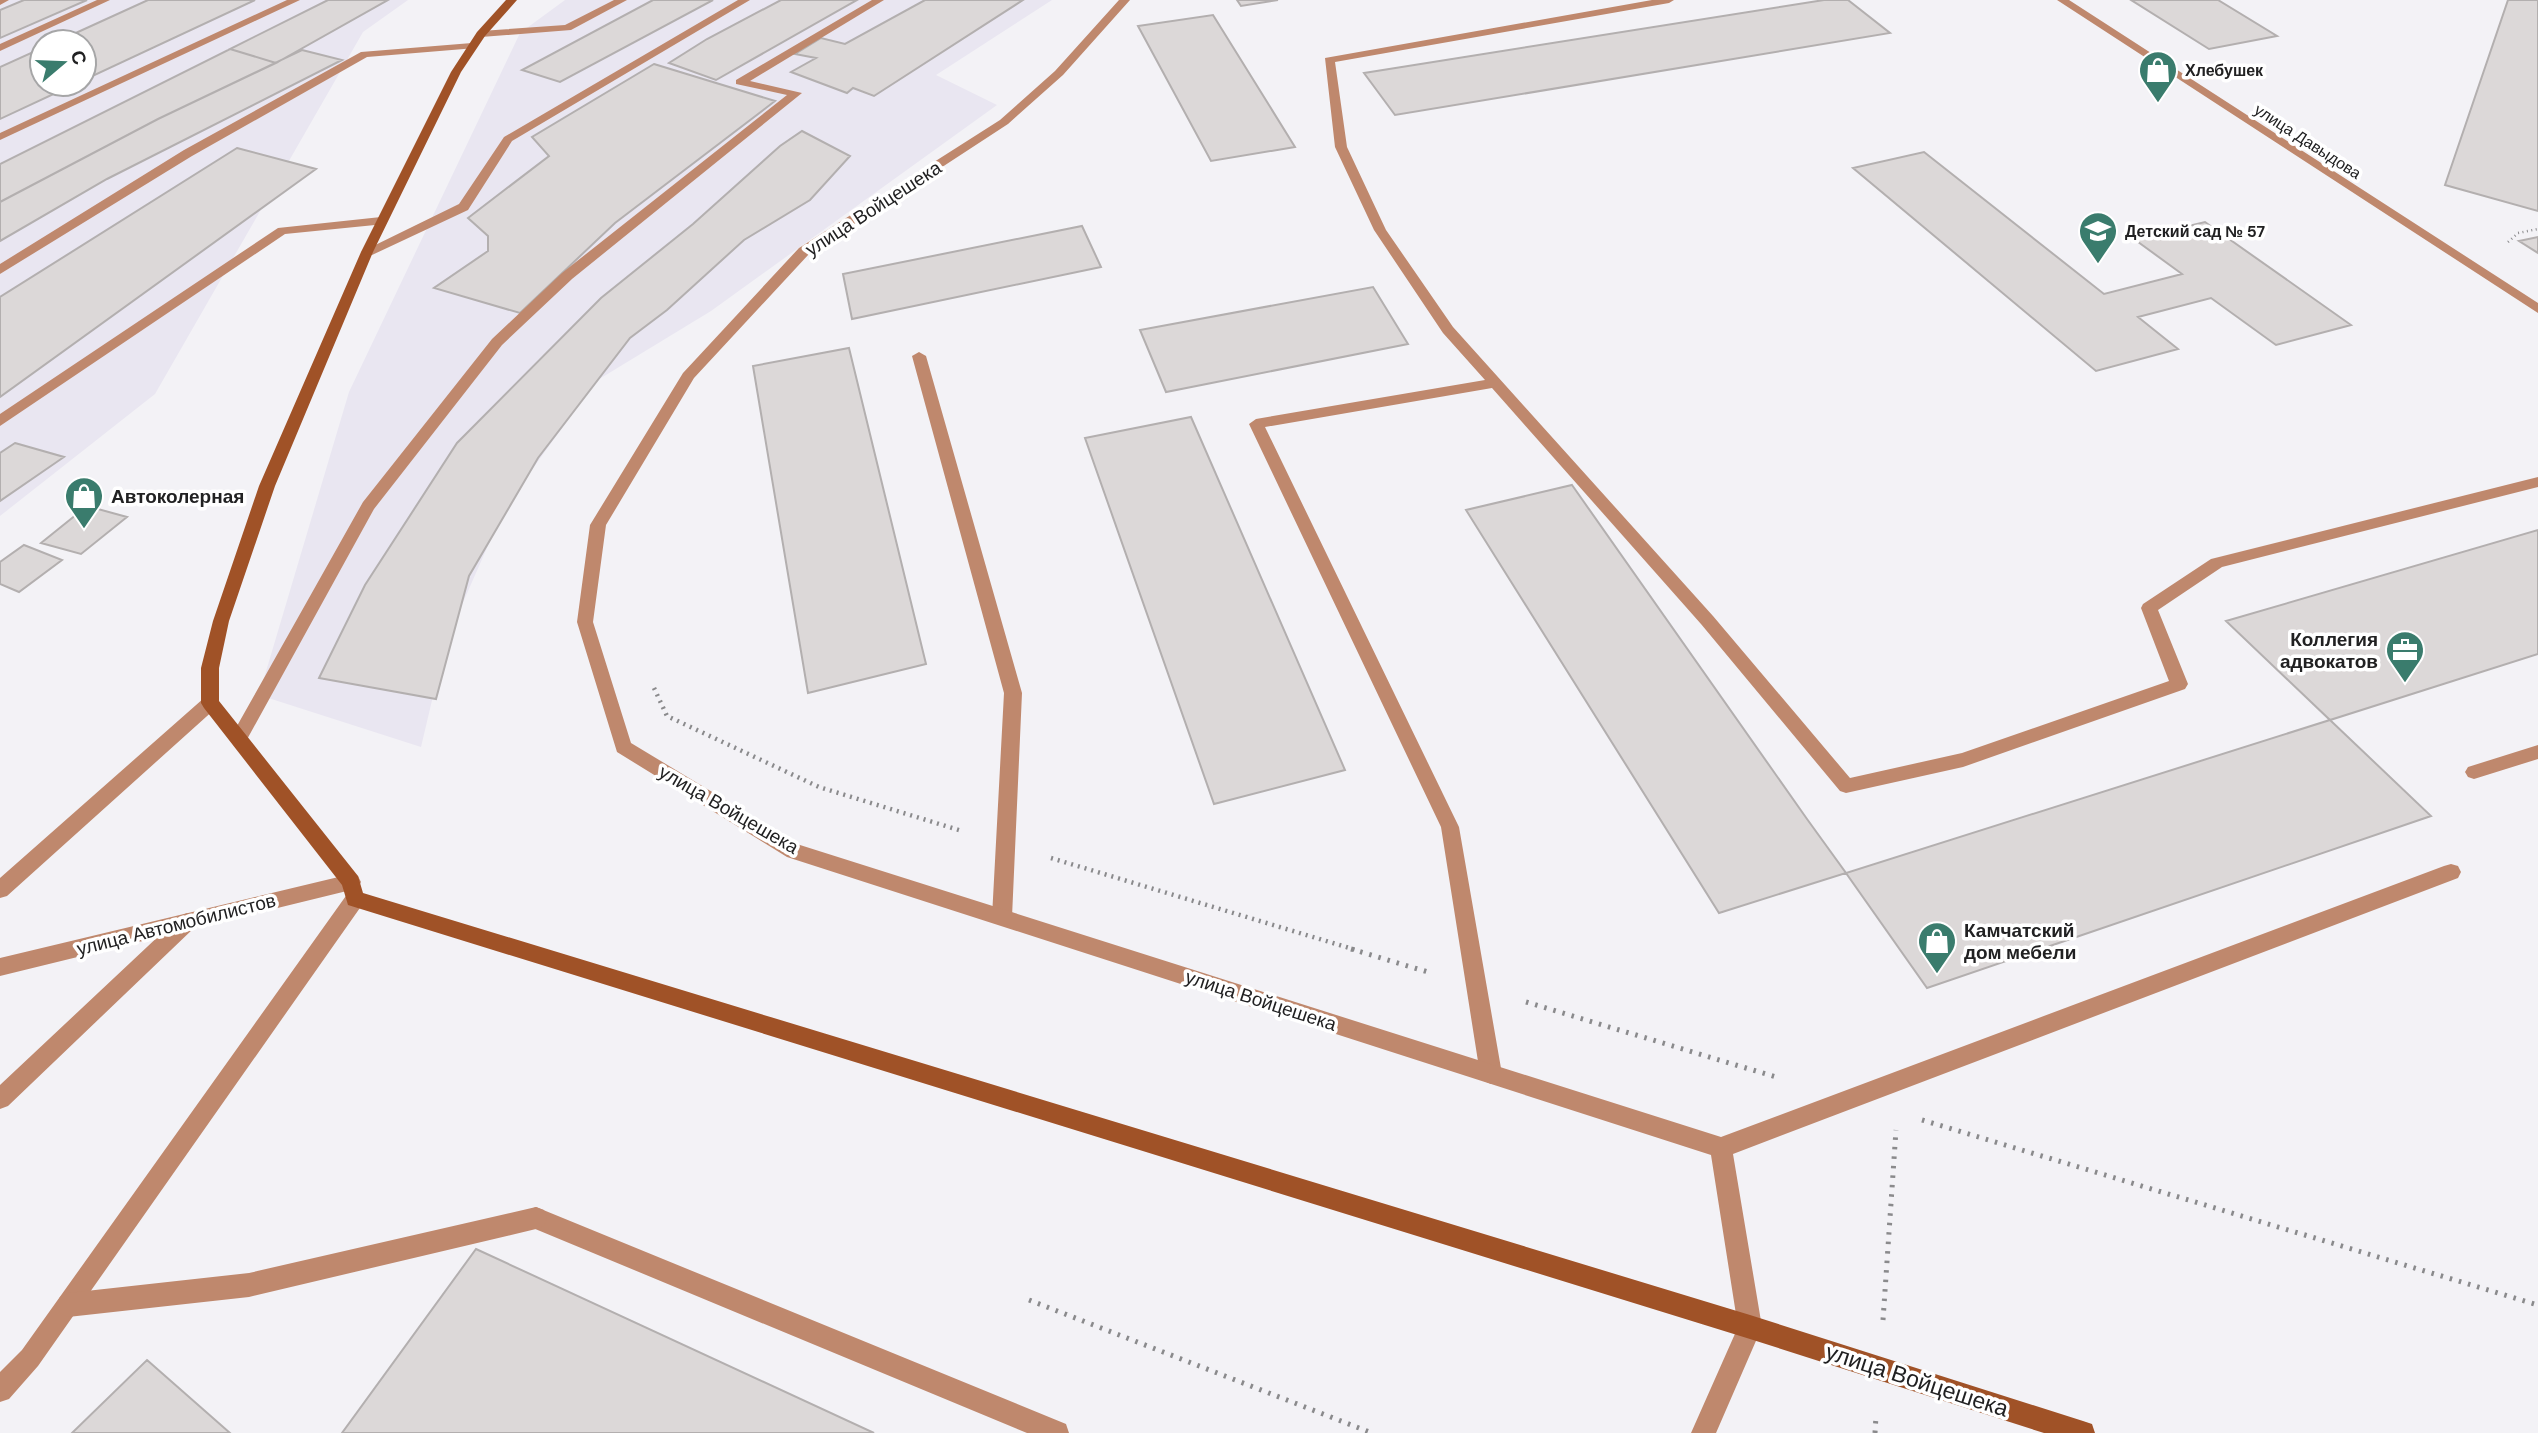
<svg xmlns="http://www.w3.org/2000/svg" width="2538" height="1433" viewBox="0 0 2538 1433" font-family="'DM Sans',sans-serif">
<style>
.built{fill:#e9e6f1;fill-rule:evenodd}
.building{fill:#dcd8d8;stroke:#b3afaf;stroke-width:2}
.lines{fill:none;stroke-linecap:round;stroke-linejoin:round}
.path-far2{stroke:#8a8a8c;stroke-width:2.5;stroke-dasharray:1 3.5;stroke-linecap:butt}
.path-far1{stroke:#8a8a8c;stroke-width:4.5;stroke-dasharray:2 5;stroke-linecap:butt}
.path{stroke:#8a8a8c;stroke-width:5;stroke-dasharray:2.5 7;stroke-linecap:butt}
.service{fill:#bf886d;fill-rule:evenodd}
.minor{fill:#bf886d;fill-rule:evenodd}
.tertiary{fill:#bf886d;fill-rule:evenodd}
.secondary{fill:#a05227;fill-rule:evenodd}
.labels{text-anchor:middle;stroke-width:7;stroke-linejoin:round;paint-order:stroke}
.far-poi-label{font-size:16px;font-weight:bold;fill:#212122;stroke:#fff;text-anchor:start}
.far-street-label{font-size:16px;fill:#212122;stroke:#fff}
.street-label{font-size:19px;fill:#212122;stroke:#fff}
.poi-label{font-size:19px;font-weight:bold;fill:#212122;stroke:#fff;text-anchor:start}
.near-street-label{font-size:23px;fill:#212122;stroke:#fff}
</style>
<rect width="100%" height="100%" fill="#f3f2f6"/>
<path class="built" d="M 0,0 L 408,0 L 363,32 L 155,394 L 0,516 ZM 42,42 L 84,42 L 84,84 L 42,84 Z
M 565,0 L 1052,0 L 936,75 L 997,105 L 711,311 L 596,381 L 505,507 L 446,641 L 421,747 L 259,695 L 349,392 L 520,33 Z"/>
<path class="building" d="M 24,0 L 87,0 L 0,38 L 0,10 Z
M 148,0 L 255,0 L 84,80 L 84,42 L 56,42 Z
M 328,0 L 388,0 L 276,63 L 230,49 Z
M 653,0 L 713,0 L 560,82 L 522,70 Z
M 781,0 L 857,0 L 716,80 L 669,63 L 707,39 Z
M 925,0 L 1023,0 L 874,96 L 853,88 L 847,93 L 791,72 L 816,58 L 795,54 L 821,38 L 845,44 Z
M 1237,0 L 1278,0 L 1241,6 Z
M 1824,0 L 1848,0 L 1890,33 L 1395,115 L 1364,73 Z
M 2131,0 L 2218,0 L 2277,36 L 2209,49 Z
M 2508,0 L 2538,0 L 2538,211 L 2445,185 Z
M 1213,15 L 1295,147 L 1211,161 L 1138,26 Z
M 42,48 L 42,84 L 75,84 L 0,119 L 0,67 Z
M 230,49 L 276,63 L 158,119 L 0,202 L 0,164 Z
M 302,50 L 342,60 L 107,179 L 0,241 L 0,202 L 158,119 Z
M 654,64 L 775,101 L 615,223 L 520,313 L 434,288 L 488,251 L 488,236 L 468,218 L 549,156 L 532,137 Z
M 802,131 L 850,156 L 810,200 L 744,240 L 667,310 L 630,338 L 538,458 L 469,576 L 436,699 L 319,678 L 365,585 L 457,443 L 601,298 L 693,224 L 780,146 Z
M 237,148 L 316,169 L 0,397 L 0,297 Z
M 1924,152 L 2104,294 L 2182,274 L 2134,239 L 2205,222 L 2351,325 L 2276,345 L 2211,298 L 2138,317 L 2178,349 L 2096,371 L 1853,168 Z
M 1082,226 L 1101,267 L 852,319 L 843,274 Z
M 2538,237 L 2538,253 L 2519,241 Z
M 1373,287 L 1408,344 L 1166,392 L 1140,330 Z
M 849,348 L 926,664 L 808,693 L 753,366 Z
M 1191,417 L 1345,770 L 1214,804 L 1085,438 Z
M 15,443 L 64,457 L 0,501 L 0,453 Z
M 1572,485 L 1807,819 L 1846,873 L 1719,913 L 1466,510 Z
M 87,506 L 127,517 L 81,554 L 41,543 Z
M 2538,530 L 2538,654 L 2330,720 L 2226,621 Z
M 24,545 L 62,560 L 19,592 L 0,584 L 0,562 Z
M 2330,720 L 2431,816 L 1927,988 L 1846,873 Z
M 476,1249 L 874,1433 L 342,1433 Z
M 147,1360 L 230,1433 L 72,1433 Z"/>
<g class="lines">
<path class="path-far2" d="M 2508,242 L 2518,233 L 2538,229"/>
<path class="path-far1" d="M 654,688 L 667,716 L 819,787 L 962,831
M 1051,858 L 1356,950"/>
<path class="path" d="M 1351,949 L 1428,972
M 1526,1002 L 1776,1077
M 1922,1120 L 2538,1305
M 1029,1300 L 1372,1433
M 1883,1320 L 1896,1130
M 1875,1433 L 1876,1416"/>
<path class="service" d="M 0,0 L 9,0 L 0,5 Z
M 97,0 L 110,0 L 0,51 L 0,44 Z
M 287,0 L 300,0 L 0,140 L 0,133 Z
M 614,0 L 627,0 L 571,30 L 481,37 L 476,34 L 481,31 L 565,25 Z
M 738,0 L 750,0 L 512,141 L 468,210 L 372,255 L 362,255 L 361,252 L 459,204 L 504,137 Z
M 872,0 L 884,0 L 750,81 L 802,93 L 572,279 L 502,345 L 374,509 L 245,743 L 233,743 L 230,738 L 233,733 L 363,502 L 492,339 L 562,273 L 787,95 L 736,84 L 736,80 Z
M 1652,0 L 1674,0 L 1669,3 L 1335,62 L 1347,147 L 1386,230 L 1453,327 L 1713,616 L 1850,778 L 1962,753 L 2169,681 L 2141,608 L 2143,604 L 2211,559 L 2538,477 L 2538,487 L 2222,567 L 2158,610 L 2188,684 L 2185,689 L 1963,767 L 1846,793 L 1840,791 L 1701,624 L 1492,388 L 1265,427 L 1459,827 L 1502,1074 L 1498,1081 L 1491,1084 L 1484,1081 L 1480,1074 L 1441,827 L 1249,424 L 1256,419 L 1485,380 L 1443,333 L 1374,230 L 1335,147 L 1325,58 Z
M 472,43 L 476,44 L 476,48 L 367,57 L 192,156 L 0,274 L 0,264 L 184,150 L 361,52 Z
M 381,217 L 385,218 L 385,224 L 285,234 L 0,426 L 0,414 L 278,228 Z
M 919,352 L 926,356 L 1022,693 L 1012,917 L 1009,923 L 1002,925 L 995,923 L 992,917 L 1004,693 L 912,356 Z
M 2538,745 L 2538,759 L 2474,779 L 2468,777 L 2465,772 L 2468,767 Z
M 355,891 L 362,893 L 365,899 L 362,905 L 38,1366 L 9,1399 L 0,1402 L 0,1372 L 22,1350 L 348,893 Z
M 187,913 L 194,916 L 197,922 L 194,928 L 8,1106 L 0,1109 L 0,1085 L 180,916 Z
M 536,1207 L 1066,1424 L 1069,1433 L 1027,1433 L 528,1226 L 525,1218 L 528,1210 Z"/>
<path class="minor" d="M 1119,0 L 1130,0 L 1063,75 L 1008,124 L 809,254 L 694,378 L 606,525 L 593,622 L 631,743 L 800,845 L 1721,1137 L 2444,866 L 2451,864 L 2458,866 L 2461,872 L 2458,878 L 1733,1154 L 1762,1327 L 1716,1433 L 1691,1433 L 1738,1327 L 1711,1155 L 787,857 L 617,752 L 577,622 L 590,525 L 683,373 L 799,248 L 1000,120 L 1055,71 Z
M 2057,0 L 2069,0 L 2538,303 L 2538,313 Z
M 536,1207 L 544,1210 L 547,1218 L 544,1226 L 536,1229 L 249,1297 L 68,1317 L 60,1313 L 56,1305 L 60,1297 L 68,1293 L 249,1273 Z"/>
<path class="tertiary" d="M 210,696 L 216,698 L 219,703 L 216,708 L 7,896 L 0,898 L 0,878 L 204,698 Z
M 351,874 L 358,876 L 361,882 L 358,888 L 351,890 L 0,976 L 0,958 Z"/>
<path class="secondary" d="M 506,0 L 517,0 L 485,36 L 461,72 L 373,252 L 275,486 L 229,621 L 219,668 L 219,701 L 358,876 L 363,893 L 1750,1315 L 2083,1421 L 2092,1424 L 2095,1433 L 2044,1433 L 1750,1339 L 348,905 L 342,885 L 204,708 L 201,703 L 201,668 L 213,621 L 259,486 L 361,252 L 451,72 L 477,32 Z"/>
</g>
<defs>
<symbol id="shop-pin" viewBox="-11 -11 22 30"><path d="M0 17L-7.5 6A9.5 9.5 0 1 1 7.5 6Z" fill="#3a7c6d" stroke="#fff"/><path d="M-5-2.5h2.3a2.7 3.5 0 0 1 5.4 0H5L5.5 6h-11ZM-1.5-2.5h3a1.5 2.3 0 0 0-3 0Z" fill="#fff"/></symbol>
<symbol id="school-pin" viewBox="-11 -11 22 30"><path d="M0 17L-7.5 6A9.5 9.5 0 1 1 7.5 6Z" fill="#3a7c6d" stroke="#fff"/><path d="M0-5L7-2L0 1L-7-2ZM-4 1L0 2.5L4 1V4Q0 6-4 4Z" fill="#fff"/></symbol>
<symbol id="office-pin" viewBox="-11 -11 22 30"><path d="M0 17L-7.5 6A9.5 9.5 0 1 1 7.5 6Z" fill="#3a7c6d" stroke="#fff"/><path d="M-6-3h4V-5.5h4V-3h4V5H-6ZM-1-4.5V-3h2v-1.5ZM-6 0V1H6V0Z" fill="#fff"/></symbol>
</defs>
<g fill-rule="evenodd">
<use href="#shop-pin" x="2136" y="48" width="44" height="60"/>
<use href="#school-pin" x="2076" y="209" width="44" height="60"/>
<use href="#shop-pin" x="62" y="474" width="44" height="60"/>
<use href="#office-pin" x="2383" y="628" width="44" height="60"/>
<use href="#shop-pin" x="1915" y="919" width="44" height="60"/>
</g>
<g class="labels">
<g class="far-poi-label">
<text x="2185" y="76">Хлебушек</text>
<text x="2125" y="237">Детский сад № 57</text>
</g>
<g class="far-street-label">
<text transform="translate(2308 141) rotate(33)" y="6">улица Давыдова</text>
</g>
<g class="street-label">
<text transform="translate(873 208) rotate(-33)" y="7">улица Войцешека</text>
<text transform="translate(729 809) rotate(30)" y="7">улица Войцешека</text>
<text transform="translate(176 924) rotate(-14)" y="7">улица Автомобилистов</text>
<text transform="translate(1261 1000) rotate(18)" y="7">улица Войцешека</text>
</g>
<g class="poi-label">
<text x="111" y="503">Автоколерная</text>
<text x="2378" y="646" text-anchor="end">Коллегия<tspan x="2378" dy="22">адвокатов</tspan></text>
<text x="1964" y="937">Камчатский<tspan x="1964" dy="22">дом мебели</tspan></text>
</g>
<g class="near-street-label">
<text transform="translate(1917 1380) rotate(18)" y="8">улица Войцешека</text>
</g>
</g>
<g transform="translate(63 63) rotate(71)"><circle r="33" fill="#ffffff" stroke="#a6a6a7" stroke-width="2"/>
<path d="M0-5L12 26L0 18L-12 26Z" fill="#3a7c6d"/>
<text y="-10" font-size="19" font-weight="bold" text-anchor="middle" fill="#212122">С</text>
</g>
</svg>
